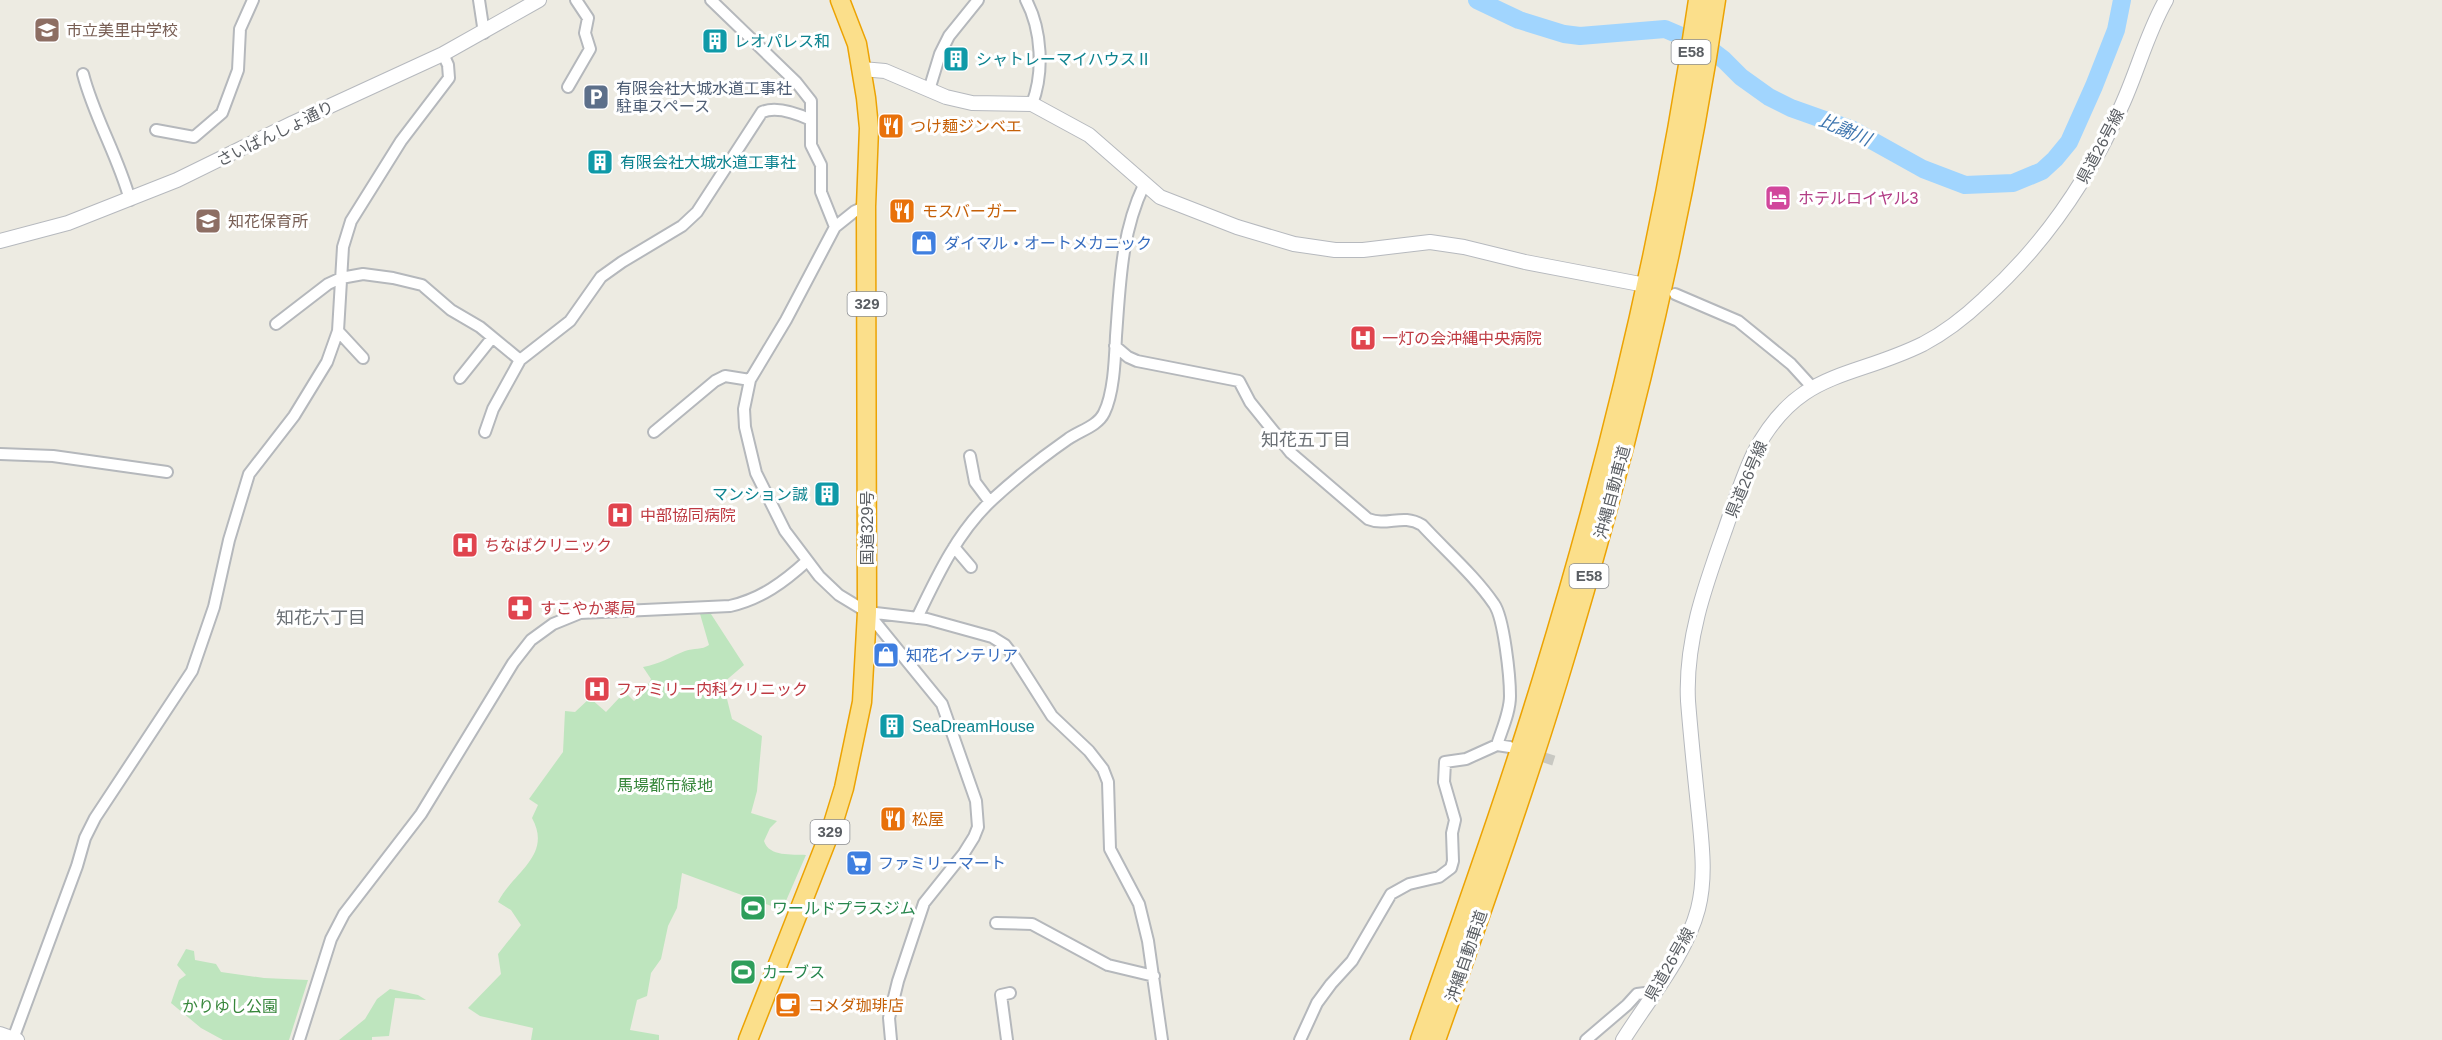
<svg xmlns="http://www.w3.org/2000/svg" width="2442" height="1040" viewBox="0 0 2442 1040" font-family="Arial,'Noto Sans JP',sans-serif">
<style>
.green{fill:#bee5be}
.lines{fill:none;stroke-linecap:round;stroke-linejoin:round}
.river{stroke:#a1d5fe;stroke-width:18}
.street-tunnel{stroke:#c8c8c2;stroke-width:10;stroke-dasharray:10 5;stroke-linecap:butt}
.street-casing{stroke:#b5b8bc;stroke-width:14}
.secondary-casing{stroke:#b6b9be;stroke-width:16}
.highway-casing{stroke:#eca303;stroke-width:21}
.street{stroke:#fff;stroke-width:10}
.secondary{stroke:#fff;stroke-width:14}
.highway{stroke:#fbdf8b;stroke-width:18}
.labels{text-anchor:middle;stroke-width:6;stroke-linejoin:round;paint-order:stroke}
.shield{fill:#fff;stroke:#8c8e92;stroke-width:1.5}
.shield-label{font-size:15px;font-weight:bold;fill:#5a5e63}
.education-label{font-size:16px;fill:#785e54;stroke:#fff;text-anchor:start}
.culture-label{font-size:16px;fill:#0d838f;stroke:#fff;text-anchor:start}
.service-label{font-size:16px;fill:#4e5e75;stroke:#fff;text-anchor:start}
.food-label{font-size:16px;fill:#c56008;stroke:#fff;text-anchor:start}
.street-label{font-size:16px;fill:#5a5e63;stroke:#fff}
.hotel-label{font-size:16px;fill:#b23c85;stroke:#fff;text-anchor:start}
.shop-label{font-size:16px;fill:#366cbe;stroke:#fff;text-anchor:start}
.health-label{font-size:16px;fill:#be3a42;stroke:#fff;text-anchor:start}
.park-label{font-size:16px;fill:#36863a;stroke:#fff}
.leisure-label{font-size:16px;fill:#27864d;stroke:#fff;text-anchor:start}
.water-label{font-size:18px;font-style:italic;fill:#3f76af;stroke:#fff}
.neighbourhood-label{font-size:18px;fill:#6b7075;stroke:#fff}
</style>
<rect width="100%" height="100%" fill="#edebe2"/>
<path class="green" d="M 730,606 L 711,614 L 744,665 L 723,683 L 732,719 L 762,736 L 757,791 L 751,813 L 777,821 L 770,828 L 764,841 C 769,857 792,854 806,855 L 782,910 L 682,873 L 677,908 L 668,926 L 661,959 L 651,973 L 647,996 L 637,1000 L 630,1030 L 659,1035 L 659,1040 L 531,1040 L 533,1028 L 480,1016 L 468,1008 L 501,974 L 498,954 L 521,925 L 511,910 L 498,902 C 512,873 553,856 532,818 L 538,805 L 529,799 L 563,752 L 565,711 L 575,712 L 590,698 L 606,712 L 620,697 L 623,681 L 628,695 L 634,701 L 643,694 L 651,679 L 643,667 C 660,664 670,657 685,651 C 694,648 702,650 709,645 L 698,607 Z
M 186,949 L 194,951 L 195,960 L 216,964 L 221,972 L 264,978 L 308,980 L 289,1040 L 223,1040 L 201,1028 L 171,1003 L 179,980 L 186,975 L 177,965 Z
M 390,989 L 418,995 L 426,1000 L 395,998 L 389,1036 L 372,1037 L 372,1040 L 339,1040 L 365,1019 L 377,999 Z"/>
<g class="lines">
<path class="river" d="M 1477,0 L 1519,20 L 1564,34 L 1580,36 L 1665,29 L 1707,47 L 1724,60 L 1741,77 L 1769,97 L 1791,108 L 1853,130 L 1923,169 L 1965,185 L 2013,183 L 2042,171 L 2055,159 L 2069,142 L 2094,86 L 2116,30 L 2122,0"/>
<path class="street-tunnel" d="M 1530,753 L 1555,761"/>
<defs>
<path id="street" d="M 479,0 L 484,33
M 711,0 L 796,82 L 811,101 L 811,145 L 821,165 L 821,192 L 835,227
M 1026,0 C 1042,30 1044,73 1032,104
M 83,74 C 94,117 118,156 130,200
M 568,87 L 590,49 L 585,33 L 588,18 L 576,0
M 929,90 L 940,54 L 949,36 L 978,0
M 156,130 L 194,137 L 222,113 L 238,70 L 240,29 L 253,0
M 866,206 L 855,211 L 835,227 L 786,320 L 750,380 L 744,409 L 745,427 L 756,473 L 785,531 L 819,576 L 839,595 L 867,612 L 927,619 L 992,637 L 1005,645 L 1015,658 L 1052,716 L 1089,751 L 1103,769 L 1108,782 L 1110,849 L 1139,904 L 1148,941 L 1162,1040
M 1675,294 L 1738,321 L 1791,364 L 1812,387
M 276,324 L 328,284 L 341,278 L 363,274 L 393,278 L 422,285 L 451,310 L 480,327 L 520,360 L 570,321 L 601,277 L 622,262 L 682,226 L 697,212 L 762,112 C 777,106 796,113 811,120
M 338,331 L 363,358
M 1115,346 L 1128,357 L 1137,361 L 1239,381 L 1250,402 L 1291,453 L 1368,519 C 1388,527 1402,513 1422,525 C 1446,551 1475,576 1494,604 C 1504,618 1510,677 1510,696 C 1510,712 1502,729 1497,745
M 460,378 L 492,338
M 485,432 L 493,409 L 520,360
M 654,432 L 715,381 L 725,376 L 750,380
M 0,454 L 53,456 L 167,472
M 970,456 L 975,482 L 990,502
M 954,547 L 971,567
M 867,612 L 942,704 L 976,801 L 978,827 L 974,837 L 964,853 L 924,903 L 898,981 L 889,1018 L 891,1040
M 917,618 C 937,576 958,531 993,499 C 1016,478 1042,457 1068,439 C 1079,431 1098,426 1104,413 C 1114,393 1115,358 1116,336 C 1120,284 1121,233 1144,185
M 996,923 L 1032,924 L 1108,965 L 1154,976
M 13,1039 L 77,866 L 85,838 L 95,818 L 192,671 L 214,607 L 229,540 L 249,474 L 294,416 L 327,362 L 338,331 L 343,247 L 351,221 L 401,141 L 449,78 L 448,65 L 443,54
M 299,1040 L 331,939 L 344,914 L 421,814 L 513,663 L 531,640 L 553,624 L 580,613 L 730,606 C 761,599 784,582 807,561
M 1007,1040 L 1001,995 L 1010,993
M 1300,1040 L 1317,1003 L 1331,984 L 1352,961 L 1391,894 L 1409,884 L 1439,877 L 1451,868 L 1453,861 L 1452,833 L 1455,820 L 1444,782 L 1445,762 L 1466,759 L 1497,745 L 1510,747
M 1586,1040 L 1627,1005 L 1637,994 L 1645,993 L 1652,996"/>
<path id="secondary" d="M 862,69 L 885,71 L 946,97 L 972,103 L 1032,104 L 1089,135 L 1160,197 L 1237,227 L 1294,244 L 1335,250 L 1363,250 L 1430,242 L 1464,247 L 1525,262 L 1640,284
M 0,241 L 68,223 L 177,180 L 293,123 L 443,54 L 539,0
M 0,1034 L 17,1040
M 1623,1040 C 1648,1000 1686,955 1698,909 C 1706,878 1702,846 1699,815 C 1695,777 1691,739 1688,701 C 1685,641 1705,586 1725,530 C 1734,504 1742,478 1754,453 C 1798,369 1850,380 1923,344 C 1946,332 1966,316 1984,299 C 2044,245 2089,179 2122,105 C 2138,70 2147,33 2166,0"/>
<path id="highway" d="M 748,1040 L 832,827 L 844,788 L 862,702 L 867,612 L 866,206 L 869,128 L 866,98 L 857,44 L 840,0
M 1420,1040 C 1462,919 1506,798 1543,676 C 1611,454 1665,229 1698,0
M 1436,1040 C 1478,921 1521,802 1558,681 C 1626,458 1682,230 1716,0"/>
</defs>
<use href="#street" class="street-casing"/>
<use href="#secondary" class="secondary-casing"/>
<use href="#highway" class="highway-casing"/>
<use href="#street" class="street"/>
<use href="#secondary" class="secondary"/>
<use href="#highway" class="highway"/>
</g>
<defs>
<symbol id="school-square" viewBox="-11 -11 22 22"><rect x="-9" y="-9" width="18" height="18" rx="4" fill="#8d6e63" stroke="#fff"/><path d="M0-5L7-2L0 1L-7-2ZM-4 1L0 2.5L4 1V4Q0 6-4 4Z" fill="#fff"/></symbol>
<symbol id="building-square" viewBox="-11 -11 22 22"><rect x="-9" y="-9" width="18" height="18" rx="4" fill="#0f9aa8" stroke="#fff"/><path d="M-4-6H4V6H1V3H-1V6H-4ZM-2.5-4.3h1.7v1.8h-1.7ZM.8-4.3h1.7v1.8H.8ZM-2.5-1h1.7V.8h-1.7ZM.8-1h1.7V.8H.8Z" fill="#fff"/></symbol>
<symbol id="parking-square" viewBox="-11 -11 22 22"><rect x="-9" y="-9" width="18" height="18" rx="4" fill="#5c6f8a" stroke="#fff"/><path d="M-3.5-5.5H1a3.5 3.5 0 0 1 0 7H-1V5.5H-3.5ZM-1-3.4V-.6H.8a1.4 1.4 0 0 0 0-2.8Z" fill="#fff"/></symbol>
<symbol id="restaurant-square" viewBox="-11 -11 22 22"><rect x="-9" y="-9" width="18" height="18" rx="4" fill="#e8710a" stroke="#fff"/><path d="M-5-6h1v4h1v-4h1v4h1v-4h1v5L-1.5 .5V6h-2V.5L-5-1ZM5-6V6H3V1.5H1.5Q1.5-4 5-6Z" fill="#fff"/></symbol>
<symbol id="hotel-square" viewBox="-11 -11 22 22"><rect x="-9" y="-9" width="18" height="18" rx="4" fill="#d1479c" stroke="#fff"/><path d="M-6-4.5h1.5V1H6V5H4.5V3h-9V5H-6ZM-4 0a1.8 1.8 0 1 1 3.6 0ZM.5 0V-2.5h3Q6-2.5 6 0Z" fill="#fff"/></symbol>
<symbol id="shop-square" viewBox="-11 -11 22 22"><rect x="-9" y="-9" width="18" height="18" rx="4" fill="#3f7fe0" stroke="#fff"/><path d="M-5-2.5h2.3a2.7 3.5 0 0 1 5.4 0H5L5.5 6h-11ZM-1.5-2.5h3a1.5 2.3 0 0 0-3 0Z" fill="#fff"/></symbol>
<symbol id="hospital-square" viewBox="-11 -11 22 22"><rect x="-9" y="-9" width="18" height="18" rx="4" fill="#e0444e" stroke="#fff"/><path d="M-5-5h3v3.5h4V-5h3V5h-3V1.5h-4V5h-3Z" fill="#fff"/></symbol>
<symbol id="pharmacy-square" viewBox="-11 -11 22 22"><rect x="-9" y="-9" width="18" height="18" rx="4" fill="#e0444e" stroke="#fff"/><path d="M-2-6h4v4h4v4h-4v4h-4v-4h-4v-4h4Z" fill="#fff"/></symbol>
<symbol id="supermarket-square" viewBox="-11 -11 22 22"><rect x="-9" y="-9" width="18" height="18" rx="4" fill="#3f7fe0" stroke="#fff"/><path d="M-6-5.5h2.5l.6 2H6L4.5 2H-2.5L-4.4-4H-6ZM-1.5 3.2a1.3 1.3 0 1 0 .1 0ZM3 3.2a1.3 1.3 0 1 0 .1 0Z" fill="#fff"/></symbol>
<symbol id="stadium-square" viewBox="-11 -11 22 22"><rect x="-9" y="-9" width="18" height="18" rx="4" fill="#2e9e5b" stroke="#fff"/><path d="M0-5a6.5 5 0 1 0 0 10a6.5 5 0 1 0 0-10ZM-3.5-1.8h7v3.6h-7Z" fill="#fff"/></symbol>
<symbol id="cafe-square" viewBox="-11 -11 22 22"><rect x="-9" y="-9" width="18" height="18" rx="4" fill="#e8710a" stroke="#fff"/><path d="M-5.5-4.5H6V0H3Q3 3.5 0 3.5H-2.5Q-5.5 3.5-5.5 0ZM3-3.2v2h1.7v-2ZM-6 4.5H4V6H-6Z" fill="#fff"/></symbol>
</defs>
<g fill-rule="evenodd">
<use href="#school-square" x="32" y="15" width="30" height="30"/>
<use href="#building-square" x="700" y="26" width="30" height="30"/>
<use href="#building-square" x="941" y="44" width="30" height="30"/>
<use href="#parking-square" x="581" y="82" width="30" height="30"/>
<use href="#restaurant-square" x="876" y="111" width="30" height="30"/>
<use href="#building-square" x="585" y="147" width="30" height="30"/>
<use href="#hotel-square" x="1763" y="183" width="30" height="30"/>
<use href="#restaurant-square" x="887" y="196" width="30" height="30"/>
<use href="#school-square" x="193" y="206" width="30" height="30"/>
<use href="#shop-square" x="909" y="228" width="30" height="30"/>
<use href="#hospital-square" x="1348" y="323" width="30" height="30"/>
<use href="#building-square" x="812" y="479" width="30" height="30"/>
<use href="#hospital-square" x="605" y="500" width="30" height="30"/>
<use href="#hospital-square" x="450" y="530" width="30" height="30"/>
<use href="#pharmacy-square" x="505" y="593" width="30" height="30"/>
<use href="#shop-square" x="871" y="640" width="30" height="30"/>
<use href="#hospital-square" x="582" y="674" width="30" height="30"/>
<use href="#building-square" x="877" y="711" width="30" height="30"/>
<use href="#restaurant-square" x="878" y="804" width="30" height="30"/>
<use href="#supermarket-square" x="844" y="848" width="30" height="30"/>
<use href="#stadium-square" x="738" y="893" width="30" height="30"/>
<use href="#stadium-square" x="728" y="957" width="30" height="30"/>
<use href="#cafe-square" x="773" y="990" width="30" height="30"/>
</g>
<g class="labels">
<g class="shield">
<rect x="1671.5" y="40" width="39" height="24" rx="4.5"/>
<rect x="847.5" y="292" width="39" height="24" rx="4.5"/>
<rect x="1569.5" y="564" width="39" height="24" rx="4.5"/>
<rect x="810.5" y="820" width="39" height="24" rx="4.5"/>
</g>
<g class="shield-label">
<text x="1691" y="57">E58</text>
<text x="867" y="309">329</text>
<text x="1589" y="581">E58</text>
<text x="830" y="837">329</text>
</g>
<g class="education-label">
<text x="66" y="36">市立美里中学校</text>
<text x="228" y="227">知花保育所</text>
</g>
<g class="culture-label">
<text x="734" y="47">レオパレス和</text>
<text x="976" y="65">シャトレーマイハウスⅡ</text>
<text x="620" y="168">有限会社大城水道工事社</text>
<text x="808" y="500" text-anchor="end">マンション誠</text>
<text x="912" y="732">SeaDreamHouse</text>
</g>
<g class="service-label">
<text x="616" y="94">有限会社大城水道工事社<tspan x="616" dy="18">駐車スペース</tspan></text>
</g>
<g class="food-label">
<text x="910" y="132">つけ麺ジンベエ</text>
<text x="922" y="217">モスバーガー</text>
<text x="912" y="825">松屋</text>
<text x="808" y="1011">コメダ珈琲店</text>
</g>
<g class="street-label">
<text transform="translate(275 133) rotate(-26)" y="6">さいばんしょ通り</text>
<text transform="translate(2100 146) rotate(-62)" y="6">県道26号線</text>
<text transform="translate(1746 479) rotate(-67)" y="6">県道26号線</text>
<text transform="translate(1612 492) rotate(-75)" y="6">沖縄自動車道</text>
<text transform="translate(867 528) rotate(-90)" y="6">国道329号</text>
<text transform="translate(1466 956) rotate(-71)" y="6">沖縄自動車道</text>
<text transform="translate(1669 964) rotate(-60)" y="6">県道26号線</text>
</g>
<g class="hotel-label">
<text x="1798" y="204">ホテルロイヤル3</text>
</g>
<g class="shop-label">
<text x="944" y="249">ダイマル・オートメカニック</text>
<text x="906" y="661">知花インテリア</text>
<text x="878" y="869">ファミリーマート</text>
</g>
<g class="health-label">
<text x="1382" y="344">一灯の会沖縄中央病院</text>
<text x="640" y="521">中部協同病院</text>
<text x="484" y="551">ちなばクリニック</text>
<text x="540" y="614">すこやか薬局</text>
<text x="616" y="695">ファミリー内科クリニック</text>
</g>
<g class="park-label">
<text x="665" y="791">馬場都市緑地</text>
<text x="230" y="1012">かりゆし公園</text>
</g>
<g class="leisure-label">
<text x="772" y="914">ワールドプラスジム</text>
<text x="762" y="978">カーブス</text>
</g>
<g class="water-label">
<text transform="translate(1845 130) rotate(23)" y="6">比謝川</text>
</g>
<g class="neighbourhood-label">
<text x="1306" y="446">知花五丁目</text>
<text x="321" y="624">知花六丁目</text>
</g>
</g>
</svg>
